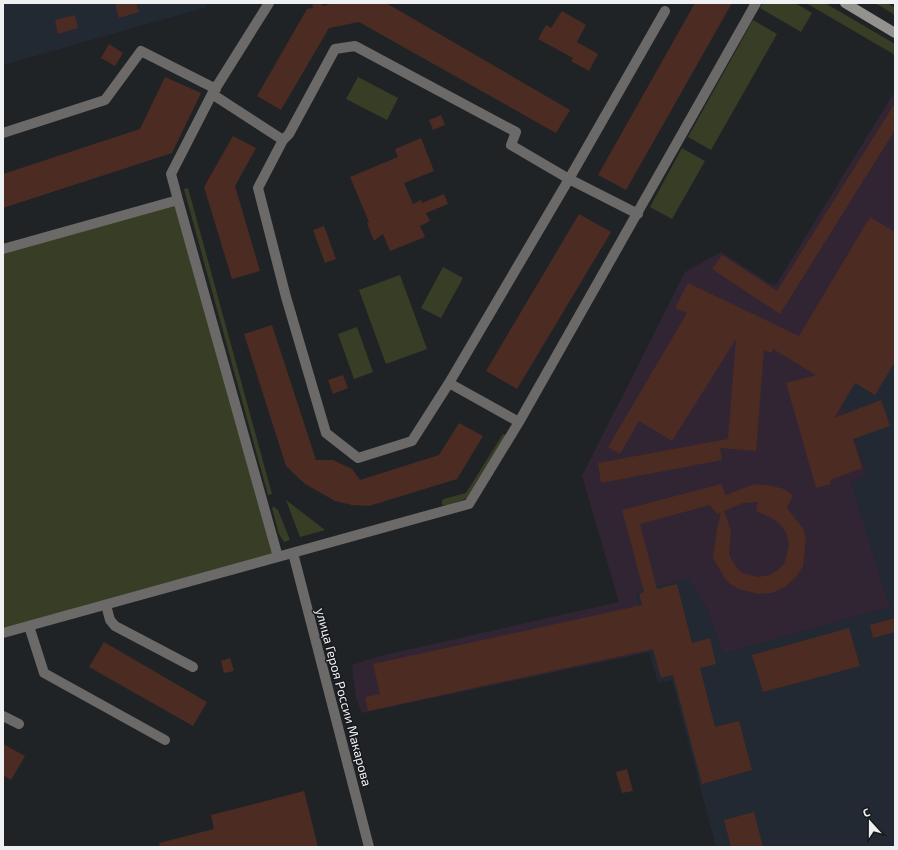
<svg xmlns="http://www.w3.org/2000/svg" width="898" height="850" viewBox="0 0 898 850" font-family="'Exo 2',sans-serif">
<style>
.industrial{fill:#312533}
.built{fill:#232932}
.green{fill:#383e25}
.building{fill:#4c2b23;fill-rule:evenodd}
.lines{fill:none;stroke-linecap:round;stroke-linejoin:round}
.minor{stroke:#6b6a68;stroke-width:10}
.secondary{stroke:#94928f;stroke-width:10}
.labels{text-anchor:middle;stroke-width:3;stroke-linejoin:round;paint-order:stroke}
.street-label{font-size:13px;fill:#eef0f2;stroke:#17191d}
</style>
<rect width="100%" height="100%" fill="#202326"/>
<path class="industrial" d="M 895,91 L 895,262 L 837,388 L 867,476 L 851,482 L 890,607 L 723,654 L 705,604 L 649,652 L 362,713 L 356,698 L 352,665 L 380,656 L 619,602 L 582,476 L 685,272 L 721,252 L 769,283 L 776,285 Z"/>
<path class="built" d="M 3,3 L 205,3 L 207,7 L 3,65 Z
M 895,262 L 895,847 L 716,847 L 672,680 L 658,683 L 649,652 L 651,650 L 636,592 L 688,578 L 705,604 L 723,654 L 890,607 L 851,482 L 867,475 L 837,388 Z"/>
<path class="green" d="M 763,3 L 795,3 L 812,13 L 801,32 L 760,8 Z
M 806,3 L 825,3 L 895,44 L 895,55 Z
M 875,3 L 887,3 L 895,8 L 895,15 Z
M 753,20 L 777,34 L 711,150 L 688,137 Z
M 358,77 L 398,98 L 387,120 L 346,99 Z
M 682,148 L 705,161 L 672,219 L 650,207 Z
M 188,188 L 272,494 L 268,495 L 184,189 Z
M 175,203 L 275,554 L 3,632 L 3,252 Z
M 443,267 L 463,278 L 441,318 L 421,308 Z
M 400,275 L 427,349 L 386,364 L 359,290 Z
M 357,327 L 373,372 L 354,379 L 338,334 Z
M 503,434 L 506,435 L 468,498 L 448,505 L 442,505 L 442,501 L 444,499 L 466,493 Z
M 286,500 L 325,530 L 300,537 Z
M 274,507 L 278,510 L 290,540 L 284,542 L 279,534 L 272,508 Z"/>
<path class="building" d="M 115,3 L 136,3 L 139,12 L 119,18 Z
M 319,3 L 321,3 L 323,6 L 334,3 L 386,3 L 570,110 L 556,133 L 359,22 L 329,28 L 281,110 L 257,96 L 307,9 L 313,8 L 312,5 Z
M 695,3 L 732,3 L 626,190 L 598,175 Z
M 562,11 L 586,25 L 577,42 L 598,54 L 589,71 L 571,61 L 573,58 L 538,39 L 546,25 L 551,28 Z
M 75,15 L 78,28 L 58,34 L 55,20 Z
M 109,44 L 123,53 L 115,66 L 101,58 Z
M 165,77 L 201,93 L 172,153 L 3,208 L 3,174 L 140,129 Z
M 895,103 L 895,130 L 780,314 L 712,269 L 722,255 L 777,291 Z
M 441,115 L 445,125 L 433,130 L 429,120 Z
M 233,136 L 256,148 L 235,186 L 260,271 L 232,279 L 204,187 Z
M 421,138 L 434,171 L 404,183 L 413,204 L 421,200 L 422,203 L 444,194 L 448,204 L 426,213 L 430,221 L 420,226 L 425,237 L 390,251 L 383,234 L 374,241 L 367,223 L 369,222 L 350,177 L 398,157 L 395,149 Z
M 579,214 L 611,232 L 517,389 L 486,371 Z
M 870,217 L 895,232 L 895,362 L 875,395 L 855,383 L 834,418 L 881,400 L 890,426 L 853,439 L 862,468 L 830,480 L 831,484 L 816,488 L 786,383 L 816,375 L 773,349 L 771,353 L 764,350 L 756,451 L 720,448 L 722,460 L 601,483 L 598,463 L 728,439 L 736,339 L 672,441 L 639,421 L 620,454 L 608,447 L 687,313 L 675,308 L 688,283 L 799,336 Z
M 324,226 L 336,259 L 325,263 L 313,230 Z
M 272,325 L 316,460 L 333,460 L 352,469 L 360,480 L 439,455 L 459,423 L 483,436 L 457,479 L 369,506 L 352,505 L 335,501 L 305,484 L 286,466 L 244,334 Z
M 343,375 L 348,388 L 333,394 L 328,380 Z
M 721,484 L 726,495 L 754,484 L 773,486 L 784,489 L 793,495 L 787,508 L 804,530 L 806,540 L 803,566 L 796,577 L 785,587 L 772,593 L 759,594 L 739,589 L 730,584 L 724,577 L 713,558 L 717,528 L 721,513 L 717,514 L 710,505 L 640,524 L 657,589 L 677,584 L 692,643 L 710,638 L 716,664 L 700,668 L 715,727 L 739,721 L 752,770 L 702,784 L 673,675 L 661,678 L 653,649 L 368,711 L 365,697 L 380,694 L 373,664 L 642,605 L 639,594 L 644,592 L 622,510 ZM 758,502 L 756,511 L 772,518 L 780,524 L 786,532 L 789,544 L 785,562 L 779,569 L 770,575 L 758,577 L 742,573 L 734,564 L 729,554 L 731,531 L 724,511 L 743,503 Z
M 895,618 L 895,632 L 873,638 L 870,625 Z
M 849,628 L 860,666 L 763,692 L 752,655 Z
M 104,642 L 207,702 L 193,726 L 89,667 Z
M 230,658 L 234,671 L 224,673 L 221,661 Z
M 3,744 L 25,756 L 11,780 L 3,775 Z
M 627,769 L 633,791 L 622,793 L 616,772 Z
M 304,791 L 318,847 L 160,847 L 159,843 L 214,829 L 211,815 Z
M 754,812 L 763,847 L 731,847 L 724,820 Z"/>
<g class="lines">
<path class="minor" d="M 212,94 L 283,140
M 3,133 L 105,100 L 141,51 L 216,89
M 178,200 L 278,557
M 638,214 L 569,179 L 511,145 L 516,132 L 355,46 L 335,49 L 289,134 L 283,140 L 258,188 L 286,297 L 326,433 L 358,458 L 412,441 L 449,383 L 569,179 L 665,11
M 3,249 L 178,200 L 171,174 L 212,94 L 269,3
M 449,383 L 519,422
M 293,553 L 369,847
M 106,605 L 110,620 L 115,626 L 193,667
M 29,626 L 44,673 L 165,740
M 3,633 L 469,504 L 519,422 L 756,3
M 3,716 L 19,724"/>
<path class="secondary" d="M 845,3 L 895,33"/>
</g>
<g class="labels">
<g class="street-label">
<text transform="translate(344 697) rotate(75)" y="5">улица Героя России Макарова</text>
</g>
</g>
<rect width="898" height="850" fill="none" stroke="#eef0f2" stroke-width="8"/>
<g transform="translate(870 822) rotate(339)" stroke="#17191d" stroke-width="3" paint-order="stroke">
<path d="M0-3L7 15L0 10L-7 15Z" fill="#eef0f2"/>
<text y="-6" font-size="11" font-weight="bold" text-anchor="middle" fill="#eef0f2">С</text>
</g>
</svg>
